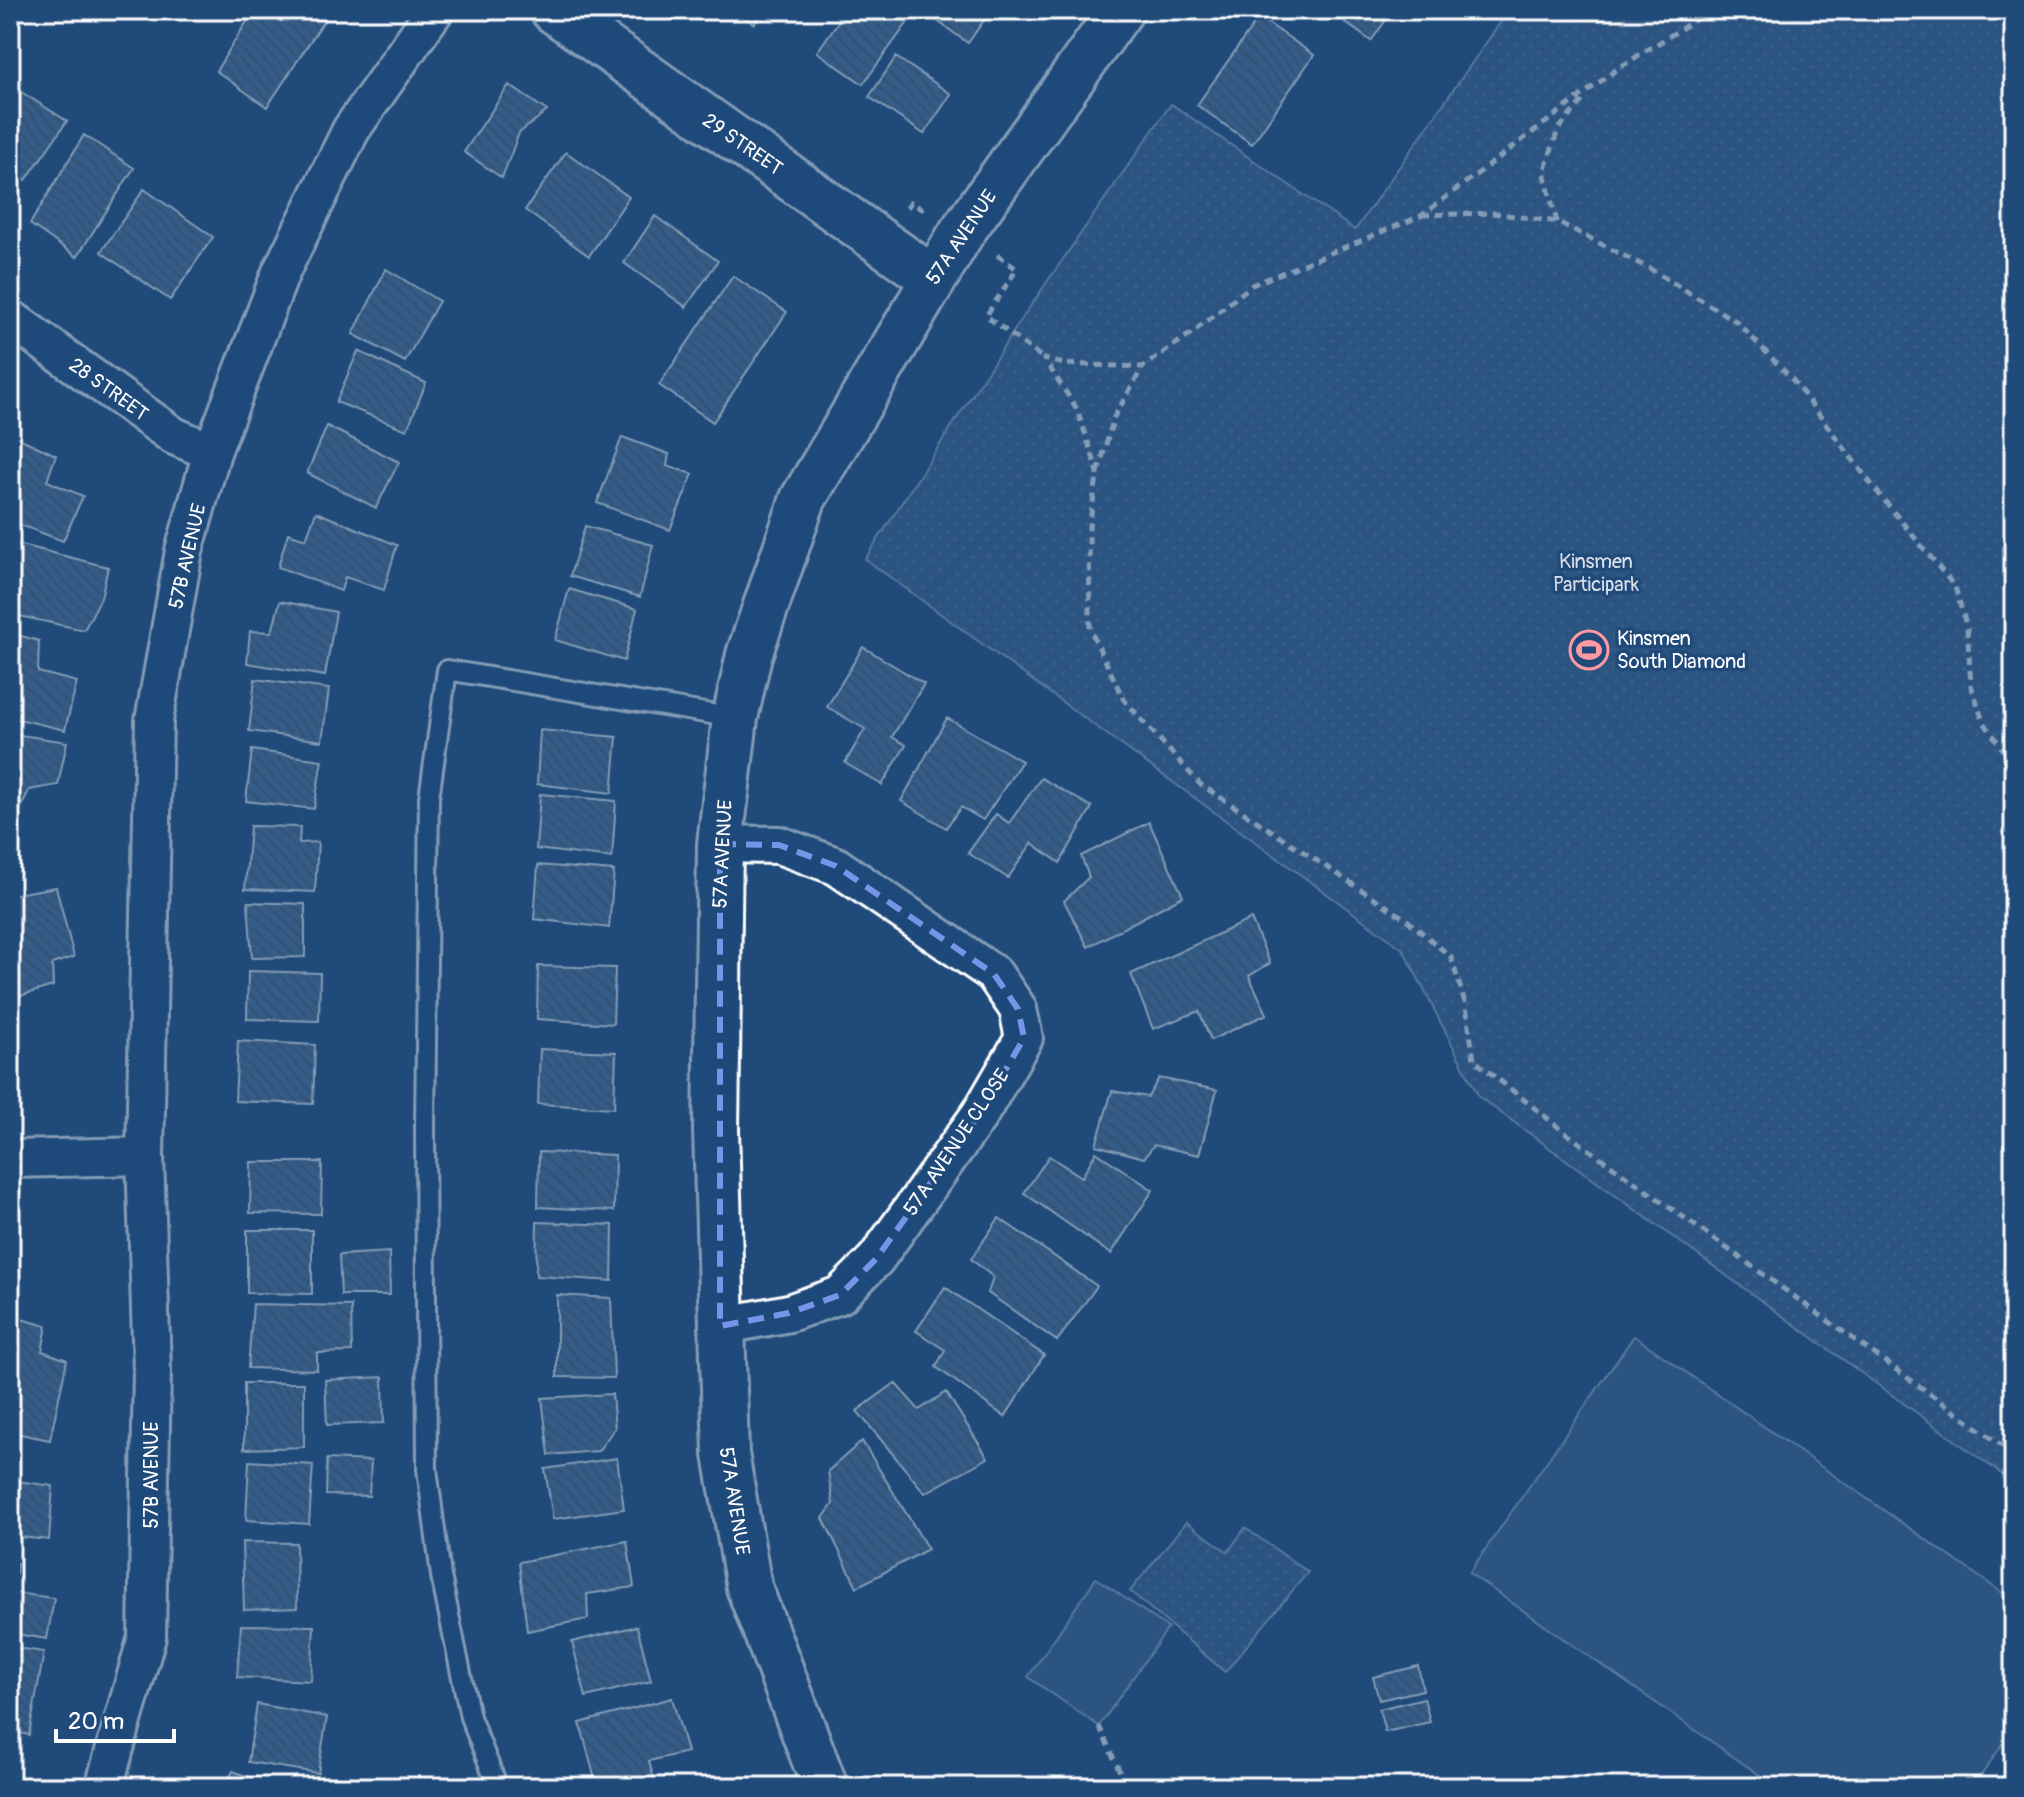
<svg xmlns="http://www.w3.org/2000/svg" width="2024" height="1797" viewBox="0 0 2024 1797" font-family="Pangolin,sans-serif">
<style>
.grass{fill:#3c618b;stroke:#9eb0c5;stroke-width:2}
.park{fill:url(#park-dots);stroke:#9eb0c5;stroke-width:2}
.building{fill:url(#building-back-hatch);stroke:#fff;stroke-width:2}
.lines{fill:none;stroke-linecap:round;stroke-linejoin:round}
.service-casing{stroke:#fff;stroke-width:24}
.minor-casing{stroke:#fff;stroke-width:42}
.tertiary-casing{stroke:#fff;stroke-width:50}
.path{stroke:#fff;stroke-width:5;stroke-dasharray:8 6;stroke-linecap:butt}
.service{stroke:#1f4a7a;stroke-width:18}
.minor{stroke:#1f4a7a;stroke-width:36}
.tertiary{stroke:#1f4a7a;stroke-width:44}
.marked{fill:none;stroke:#7795e8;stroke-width:6;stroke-dasharray:16 10;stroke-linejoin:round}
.labels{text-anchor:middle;stroke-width:7;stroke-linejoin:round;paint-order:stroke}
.street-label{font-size:20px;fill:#fff;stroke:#1f4a7a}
.park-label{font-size:20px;fill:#d8dfe8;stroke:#1f4a7a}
.poi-label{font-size:20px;fill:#fff;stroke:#1f4a7a;text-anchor:start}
</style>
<defs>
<pattern id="park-dots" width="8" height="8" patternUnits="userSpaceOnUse" patternTransform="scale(2)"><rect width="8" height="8" fill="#3c618b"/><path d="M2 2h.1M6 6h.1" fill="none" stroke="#59799c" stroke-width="1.8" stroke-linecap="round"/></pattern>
<pattern id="building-back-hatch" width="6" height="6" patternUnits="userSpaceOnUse" patternTransform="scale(2)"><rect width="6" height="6" fill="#507197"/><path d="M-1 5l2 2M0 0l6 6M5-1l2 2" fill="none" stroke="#4e5b6a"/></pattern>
</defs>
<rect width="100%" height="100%" fill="#1f4a7a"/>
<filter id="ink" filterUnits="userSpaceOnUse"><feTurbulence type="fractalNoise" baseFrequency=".0125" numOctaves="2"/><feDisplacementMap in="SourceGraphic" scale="16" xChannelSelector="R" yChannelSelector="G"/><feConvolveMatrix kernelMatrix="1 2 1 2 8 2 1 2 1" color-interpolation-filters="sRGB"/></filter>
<g filter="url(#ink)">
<path class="grass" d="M 1634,1336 L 2014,1601 L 2014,1728 L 1973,1787 L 1777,1787 L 1469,1573 Z
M 1096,1578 L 1168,1628 L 1099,1726 L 1028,1677 Z"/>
<path class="park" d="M 1509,10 L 2014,10 L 2014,1483 L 1479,1097 L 1403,949 L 865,559 L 1031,305 L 1171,104 L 1355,230 Z
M 1186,1522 L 1228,1552 L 1245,1528 L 1308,1572 L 1225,1672 L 1130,1591 Z"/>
<path class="building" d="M 254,10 L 331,10 L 267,107 L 216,71 Z
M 735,10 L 764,10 L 754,24 Z
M 828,10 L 900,10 L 911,18 L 863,84 L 817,52 L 840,19 Z
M 922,10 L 991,10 L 968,43 Z
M 1328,10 L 1393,10 L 1371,41 Z
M 1259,17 L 1314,55 L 1252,144 L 1197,105 Z
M 896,57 L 951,94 L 924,134 L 869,97 Z
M 509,85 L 547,111 L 519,133 L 502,178 L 464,152 Z
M 15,88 L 67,121 L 26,180 L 10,169 L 10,94 Z
M 84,135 L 134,168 L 77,257 L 30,224 Z
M 566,152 L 629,197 L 589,256 L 525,210 Z
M 144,189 L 213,237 L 170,300 L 101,252 Z
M 655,216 L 718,261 L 686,307 L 624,263 Z
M 386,269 L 439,301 L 405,362 L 353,334 Z
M 733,276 L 787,312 L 713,422 L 659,385 Z
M 358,351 L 426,383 L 407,430 L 336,402 Z
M 327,426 L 399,462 L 376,508 L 307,473 Z
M 10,434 L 56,455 L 47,481 L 83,496 L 63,541 L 10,521 Z
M 622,437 L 669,454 L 667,466 L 693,474 L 670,530 L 597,503 Z
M 316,512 L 397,545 L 384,590 L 345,577 L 341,591 L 278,567 L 288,533 L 306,539 Z
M 585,526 L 653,545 L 640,597 L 570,576 Z
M 10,542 L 108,567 L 101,598 L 84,630 L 10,614 Z
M 569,589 L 637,609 L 624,661 L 555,640 Z
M 280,601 L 336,612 L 325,676 L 247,663 L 250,631 L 272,632 Z
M 10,633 L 39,641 L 38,672 L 77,682 L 65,730 L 10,717 Z
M 863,647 L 924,684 L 892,737 L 906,745 L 882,785 L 845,763 L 865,729 L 827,707 Z
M 255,679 L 329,689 L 322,741 L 249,731 Z
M 947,718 L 1022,761 L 983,820 L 961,807 L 946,828 L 901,801 Z
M 540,730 L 617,737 L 612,793 L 537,784 Z
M 14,734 L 67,742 L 58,785 L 29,790 L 18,815 L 10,814 L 10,748 Z
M 252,750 L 322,760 L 314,809 L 246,801 Z
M 1041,778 L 1092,807 L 1060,863 L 1032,843 L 1008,878 L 968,853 L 996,814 L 1009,823 Z
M 540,794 L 616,801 L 612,858 L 536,849 Z
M 1149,822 L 1183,896 L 1088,947 L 1064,901 L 1089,877 L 1081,856 Z
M 250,826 L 300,827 L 299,843 L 318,842 L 315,892 L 245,889 Z
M 538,865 L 614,871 L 609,928 L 534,919 Z
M 56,887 L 74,957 L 52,964 L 53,986 L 10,999 L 10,895 Z
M 248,902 L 305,904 L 305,957 L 252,958 Z
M 1251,919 L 1270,963 L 1249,976 L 1267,1014 L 1211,1040 L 1199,1011 L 1153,1029 L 1131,974 Z
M 538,966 L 615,968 L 613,1024 L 537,1019 Z
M 248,971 L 320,973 L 319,1021 L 247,1019 Z
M 238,1041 L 315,1045 L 313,1104 L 235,1101 Z
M 540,1049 L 616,1052 L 614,1108 L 538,1104 Z
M 1159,1078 L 1217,1090 L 1199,1155 L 1154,1145 L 1144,1158 L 1096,1145 L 1112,1091 L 1148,1097 Z
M 539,1152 L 615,1155 L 614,1211 L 538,1207 Z
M 1096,1152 L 1153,1190 L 1111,1254 L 1024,1193 L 1049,1156 L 1082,1177 Z
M 251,1162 L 322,1162 L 321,1214 L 250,1213 Z
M 999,1218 L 1097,1286 L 1057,1341 L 988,1293 L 993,1277 L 971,1259 Z
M 537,1222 L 613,1225 L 612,1281 L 536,1276 Z
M 247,1230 L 312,1230 L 312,1294 L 247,1293 Z
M 389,1252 L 390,1295 L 341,1295 L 339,1255 Z
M 945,1287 L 1044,1355 L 1005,1417 L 936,1367 L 945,1350 L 916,1331 Z
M 557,1295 L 611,1298 L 614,1378 L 557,1377 Z
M 253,1304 L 351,1306 L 352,1352 L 317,1353 L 317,1370 L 248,1368 Z
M 10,1316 L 47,1326 L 42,1351 L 67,1360 L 50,1440 L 10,1432 Z
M 383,1377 L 384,1423 L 327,1425 L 325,1380 Z
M 244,1383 L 304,1383 L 304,1447 L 244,1449 Z
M 895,1383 L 919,1410 L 946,1392 L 988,1458 L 925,1493 L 857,1411 Z
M 612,1394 L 615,1428 L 598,1451 L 549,1455 L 542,1398 Z
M 862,1441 L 928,1549 L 857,1587 L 823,1518 L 833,1504 L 828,1471 Z
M 617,1458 L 624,1509 L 553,1519 L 545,1469 Z
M 327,1459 L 371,1461 L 369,1496 L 326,1495 Z
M 249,1461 L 313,1465 L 309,1524 L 246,1520 Z
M 10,1480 L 53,1486 L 49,1540 L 10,1536 Z
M 627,1541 L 634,1587 L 587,1594 L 588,1619 L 527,1631 L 519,1562 Z
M 242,1542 L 296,1543 L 297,1608 L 244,1610 Z
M 10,1562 L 17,1563 L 14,1593 L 54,1598 L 47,1639 L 10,1633 Z
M 241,1625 L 314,1626 L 311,1681 L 237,1677 Z
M 637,1626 L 651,1681 L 586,1697 L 572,1642 Z
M 10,1647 L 44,1652 L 29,1735 L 10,1731 Z
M 1418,1666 L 1423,1690 L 1379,1700 L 1373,1677 Z
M 672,1698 L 687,1752 L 649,1761 L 656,1787 L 597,1787 L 580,1723 Z
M 1424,1698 L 1430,1722 L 1385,1732 L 1379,1709 Z
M 257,1704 L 327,1717 L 318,1773 L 248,1762 Z
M 233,1771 L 274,1787 L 225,1787 Z"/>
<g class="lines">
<defs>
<path id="service" d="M 498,1787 L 470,1717 L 441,1576 L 427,1469 L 425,1127 L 429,798 L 447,670 L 735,718"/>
<path id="minor" d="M 10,318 L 174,436 L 212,452
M 720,844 L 779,845 L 836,866 L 994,974 L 1018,1009 L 1024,1038 L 980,1114 L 876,1259 L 840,1295 L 789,1313 L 720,1326
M 11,1159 L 145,1156
M 104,1787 L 147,1637 L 152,1370 L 145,1156 L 154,721 L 184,551 L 212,452 L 281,272 L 351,130 L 435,10"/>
<path id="tertiary" d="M 553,10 L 932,278
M 825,1787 L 749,1587 L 726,1454 L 716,1130 L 720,844 L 735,718 L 749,655 L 803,499 L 962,232 L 1121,10"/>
</defs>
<use href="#service" class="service-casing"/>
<use href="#minor" class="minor-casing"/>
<use href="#tertiary" class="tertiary-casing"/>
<path class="path" d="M 1711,10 L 1617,69 L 1421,216 L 1252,285 L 1193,332 L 1143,367 L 1064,364 L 1044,359 L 1077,409 L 1098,472 L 1089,526 L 1090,629 L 1124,700 L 1200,784 L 1406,919 L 1451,957 L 1466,1006 L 1474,1060 L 1566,1133 L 2014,1454
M 907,208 L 911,202 L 927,212
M 1422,215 L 1492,213 L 1558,222 L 1652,270 L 1737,322 L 1792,379 L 1875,489 L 1955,587 L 1967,628 L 1971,685 L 1983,721 L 2014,765
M 1557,222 L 1544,172 L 1558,130 L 1583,100
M 997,255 L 1017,269 L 986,316 L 1044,359
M 1098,472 L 1114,417 L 1143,367
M 1099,1726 L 1127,1787"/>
<use href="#service" class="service"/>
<use href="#minor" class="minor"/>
<use href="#tertiary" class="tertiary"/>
</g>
</g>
<path d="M0 0H2024V1797H0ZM 720,844 L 779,845 L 836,866 L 994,974 L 1018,1009 L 1024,1038 L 980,1114 L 876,1259 L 840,1295 L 789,1313 L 720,1326 Z" fill="#1f4a7a" fill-opacity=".55" fill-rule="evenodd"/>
<path class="marked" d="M 720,844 L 779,845 L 836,866 L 994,974 L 1018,1009 L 1024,1038 L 980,1114 L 876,1259 L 840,1295 L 789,1313 L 720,1326 Z"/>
<defs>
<symbol id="stadium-ring" viewBox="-11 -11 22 22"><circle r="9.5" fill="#1f4a7a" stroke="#ff9aa2" stroke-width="1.5"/><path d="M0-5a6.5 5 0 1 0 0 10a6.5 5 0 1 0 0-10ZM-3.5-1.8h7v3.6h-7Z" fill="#ff9aa2"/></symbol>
</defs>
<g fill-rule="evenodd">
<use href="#stadium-ring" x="1567" y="628" width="44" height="44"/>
</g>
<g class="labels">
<g class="street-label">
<text transform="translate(743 144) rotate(35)" y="7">29 STREET</text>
<text transform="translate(961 237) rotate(-56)" y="7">57A AVENUE</text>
<text transform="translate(109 389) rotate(36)" y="7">28 STREET</text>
<text transform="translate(187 556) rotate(-77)" y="7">57B AVENUE</text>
<text transform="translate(722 854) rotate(-87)" y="7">57A AVENUE</text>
<text transform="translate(956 1142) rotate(-56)" y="7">57A AVENUE CLOSE</text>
<text transform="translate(151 1475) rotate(-90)" y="7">57B AVENUE</text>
<text transform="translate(735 1501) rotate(81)" y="7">57A AVENUE</text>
</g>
<g class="park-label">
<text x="1596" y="568">Kinsmen<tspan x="1596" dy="23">Participark</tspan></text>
</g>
<g class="poi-label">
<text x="1617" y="645">Kinsmen<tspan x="1617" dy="23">South Diamond</tspan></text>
</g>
</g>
<rect width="2024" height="1797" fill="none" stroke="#1f4a7a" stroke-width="40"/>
<rect x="20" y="20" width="1984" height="1757" fill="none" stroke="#fff" stroke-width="3" filter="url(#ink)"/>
<path d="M56 1729v12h118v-12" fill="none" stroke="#ffffff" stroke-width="4"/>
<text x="68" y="1729" font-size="24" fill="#ffffff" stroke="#1f4a7a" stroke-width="6" paint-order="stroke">20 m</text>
</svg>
